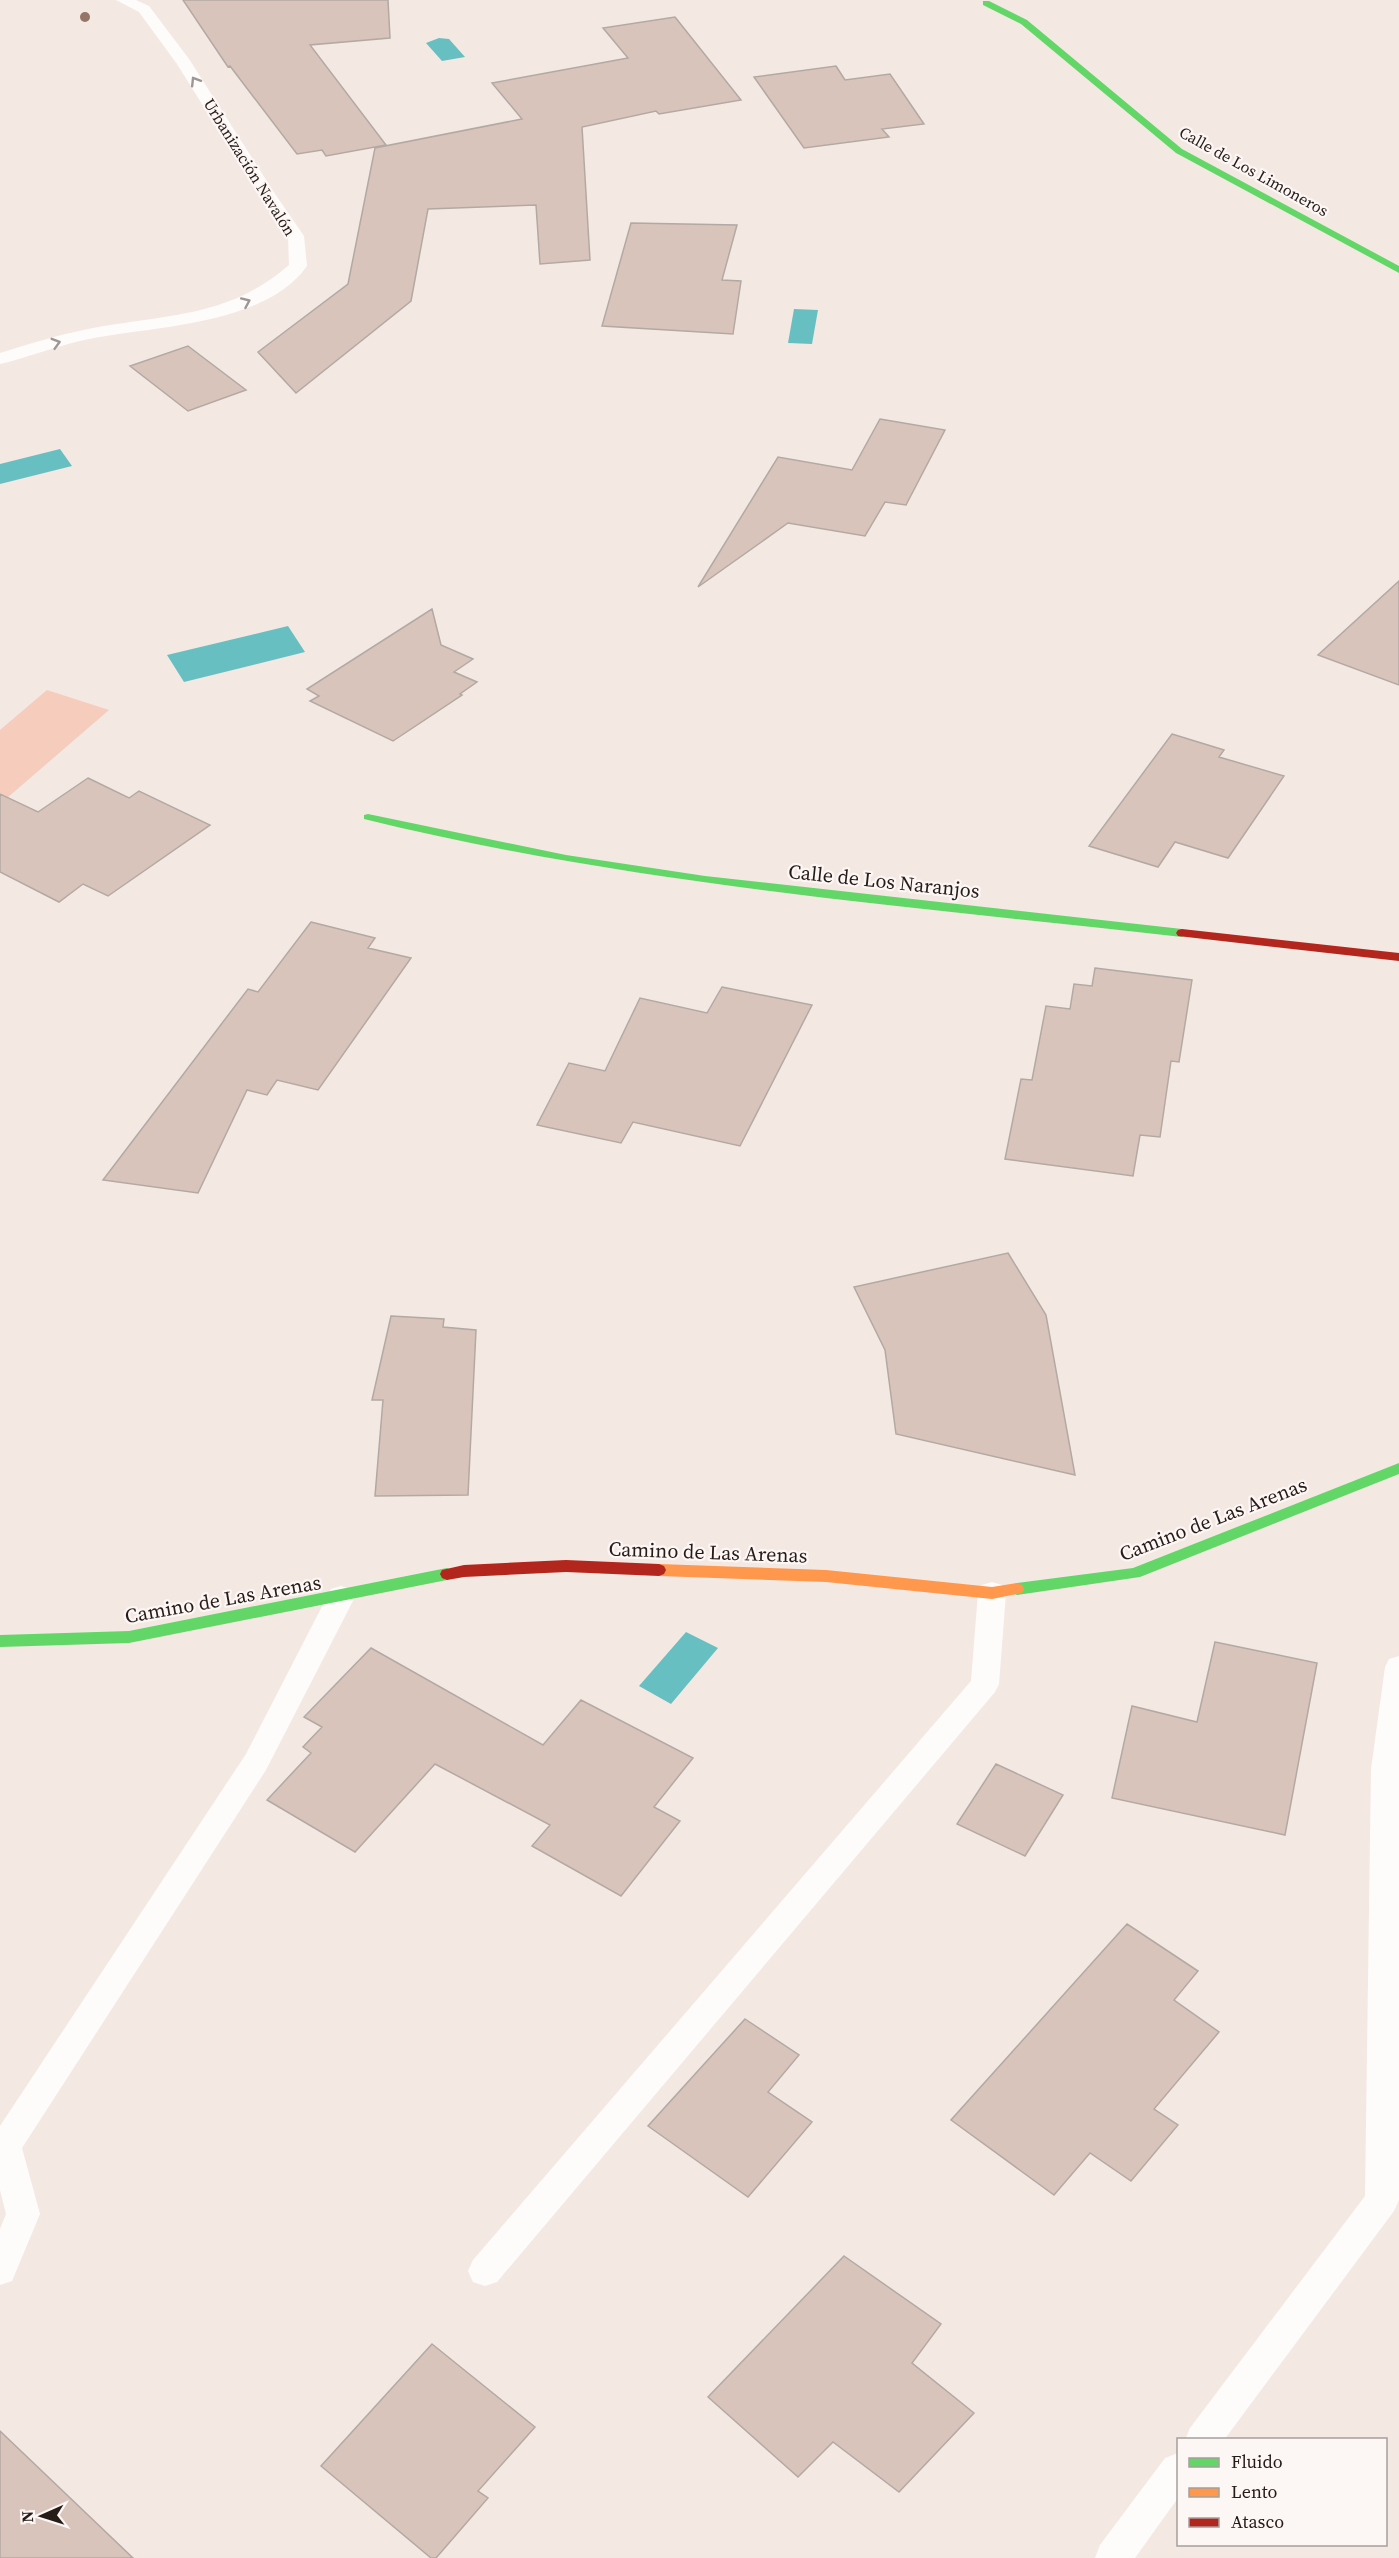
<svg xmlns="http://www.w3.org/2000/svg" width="1399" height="2558" viewBox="0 0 1399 2558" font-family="'Source Serif 4',serif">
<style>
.green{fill:#f6ccbc}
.water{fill:#67bfc2}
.building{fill:#d8c4ba;stroke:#b3a9a4;stroke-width:1.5}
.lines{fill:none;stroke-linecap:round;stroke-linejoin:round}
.lane{fill:#fdfcfb;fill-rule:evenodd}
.fast{fill:#63d668;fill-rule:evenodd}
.slow{fill:#ff974d;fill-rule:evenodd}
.jam{fill:#b3261e;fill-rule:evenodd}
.tree{fill:#957567}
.oneway{stroke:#9c9795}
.labels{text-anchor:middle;stroke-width:4.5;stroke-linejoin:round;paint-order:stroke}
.far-street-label{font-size:16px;fill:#251c18;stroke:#fcf6f4}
.street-label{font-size:20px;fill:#251c18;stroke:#fcf6f4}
</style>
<rect width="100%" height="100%" fill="#f4e8e3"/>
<path class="green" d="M 47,690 L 109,710 L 0,804 L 0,730 Z"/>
<path class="water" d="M 439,38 L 449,39 L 465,57 L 442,61 L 426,43 Z
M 794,309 L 818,310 L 812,344 L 788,343 Z
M 60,449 L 72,466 L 0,484 L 0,464 Z
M 288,626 L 305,652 L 184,682 L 167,655 Z
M 686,1632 L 718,1648 L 671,1704 L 639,1686 Z"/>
<path class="building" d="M 183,0 L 388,0 L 390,38 L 310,45 L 386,145 L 326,156 L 322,150 L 297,154 L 230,66 L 228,67 Z
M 675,17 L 741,100 L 659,114 L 656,111 L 582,127 L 590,260 L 540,264 L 536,205 L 428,209 L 411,301 L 296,393 L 258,352 L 348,284 L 375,148 L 522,119 L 492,83 L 628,58 L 603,28 Z
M 836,66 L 845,80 L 890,74 L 924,124 L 882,129 L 889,137 L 804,148 L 754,77 Z
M 631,223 L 737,225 L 722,280 L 741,281 L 733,334 L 602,326 Z
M 188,346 L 246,390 L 188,411 L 130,366 Z
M 880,419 L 945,430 L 906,505 L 885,502 L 865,536 L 788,523 L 698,587 L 778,457 L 852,470 Z
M 1399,581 L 1399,685 L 1318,655 Z
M 432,609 L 441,645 L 473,659 L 454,672 L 477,682 L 460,694 L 462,695 L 393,741 L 310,701 L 319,696 L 307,689 Z
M 1172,734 L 1224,750 L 1219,757 L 1284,776 L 1228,858 L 1175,842 L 1158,867 L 1089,846 Z
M 88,778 L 129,798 L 139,791 L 210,825 L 108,896 L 83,884 L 59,902 L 0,872 L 0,794 L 38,812 Z
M 311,922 L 375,938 L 368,948 L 411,958 L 318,1090 L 277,1080 L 267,1095 L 247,1090 L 198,1193 L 103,1180 L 248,989 L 258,992 Z
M 1095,968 L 1192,980 L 1179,1062 L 1171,1061 L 1160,1137 L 1140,1135 L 1133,1176 L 1005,1159 L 1021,1079 L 1032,1080 L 1046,1006 L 1070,1009 L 1074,984 L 1092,986 Z
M 722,987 L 812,1005 L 740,1146 L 633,1122 L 621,1143 L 537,1125 L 569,1063 L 605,1071 L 640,998 L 707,1013 Z
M 1008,1253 L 1046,1315 L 1075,1475 L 896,1434 L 885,1350 L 854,1287 Z
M 391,1316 L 444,1319 L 443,1327 L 476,1330 L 468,1495 L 375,1496 L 383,1400 L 372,1400 Z
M 1215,1642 L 1317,1663 L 1285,1835 L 1112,1798 L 1132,1706 L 1197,1722 Z
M 371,1648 L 543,1745 L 581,1700 L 693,1758 L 654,1807 L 680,1821 L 621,1896 L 532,1846 L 550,1825 L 435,1764 L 355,1852 L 267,1800 L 311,1753 L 303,1747 L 322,1727 L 304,1717 Z
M 996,1764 L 1063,1795 L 1025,1856 L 957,1824 Z
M 1127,1924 L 1198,1971 L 1174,2000 L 1219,2032 L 1154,2109 L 1178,2125 L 1131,2181 L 1090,2153 L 1054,2195 L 951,2120 Z
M 745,2019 L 799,2055 L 768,2092 L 812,2122 L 748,2197 L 648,2126 Z
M 844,2256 L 941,2324 L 912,2363 L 974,2413 L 899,2492 L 833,2442 L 798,2477 L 708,2397 Z
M 432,2344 L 535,2427 L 478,2491 L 488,2498 L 436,2558 L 431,2558 L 321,2466 Z
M 0,2431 L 133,2558 L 0,2558 Z"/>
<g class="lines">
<path class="lane" d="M 116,0 L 136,0 L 149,6 L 189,59 L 275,194 L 304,236 L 307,266 C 264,326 154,326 89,339 C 58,345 30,357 0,364 L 0,353 C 29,344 58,335 88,329 C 165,314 227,319 289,265 L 288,236 L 259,195 L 177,64 L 139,12 Z
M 992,1582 L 1002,1585 L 1006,1593 L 999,1684 L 995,1692 L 497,2282 L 485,2286 L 473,2282 L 468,2271 L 473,2260 L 971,1681 L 978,1593 L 982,1585 Z
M 341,1586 L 351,1589 L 355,1597 L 266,1770 L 22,2148 L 40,2214 L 12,2281 L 0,2285 L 0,2229 L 6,2214 L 0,2190 L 0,2126 L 246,1754 L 331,1589 Z
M 1399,1656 L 1399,2200 L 1394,2211 L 1224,2440 L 1185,2440 L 1190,2428 L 1365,2196 L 1371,1769 L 1385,1667 L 1389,1659 Z
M 1178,2453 L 1178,2498 L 1135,2558 L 1095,2558 L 1100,2545 L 1165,2458 Z"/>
<path class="fast" d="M 983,1 L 989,1 L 1027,20 L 1182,149 L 1399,266 L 1399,273 L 1176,153 L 1021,24 L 983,5 Z
M 368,814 L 566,855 L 705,876 L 1182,929 L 1188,933 L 1182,937 C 908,906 632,885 364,819 L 364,815 Z
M 1399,1463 L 1399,1474 L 1140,1577 L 1017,1595 L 1012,1593 L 1010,1589 L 1012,1585 L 1017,1583 L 1133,1568 Z
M 447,1568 L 452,1570 L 454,1574 L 452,1578 L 447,1580 L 129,1643 L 0,1647 L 0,1635 L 129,1631 Z"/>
<path class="slow" d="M 659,1564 L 826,1570 L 992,1587 L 1017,1583 L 1022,1585 L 1024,1589 L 1022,1593 L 992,1599 L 826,1582 L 659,1576 L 654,1574 L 652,1570 L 654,1566 Z"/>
<path class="jam" d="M 1182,929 L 1399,953 L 1399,961 L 1178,936 L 1176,933 L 1178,930 Z
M 566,1560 L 659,1564 L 664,1566 L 666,1570 L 664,1574 L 659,1576 L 566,1572 L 464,1577 L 447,1580 L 442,1578 L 440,1574 L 442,1570 L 464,1565 Z"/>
</g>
<circle class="tree" cx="85" cy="17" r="5"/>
<defs><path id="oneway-chevron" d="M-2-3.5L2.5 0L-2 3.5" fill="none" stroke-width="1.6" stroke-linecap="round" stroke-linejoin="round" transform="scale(1.5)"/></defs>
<g class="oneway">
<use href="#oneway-chevron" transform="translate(195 81) rotate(-122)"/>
<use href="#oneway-chevron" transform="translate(246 302) rotate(-24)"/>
<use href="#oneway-chevron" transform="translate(56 343) rotate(-16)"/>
</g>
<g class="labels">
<g class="far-street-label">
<text transform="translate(250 167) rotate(58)" y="6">Urbanización Navalón</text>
<text transform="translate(1254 171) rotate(29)" y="6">Calle de Los Limoneros</text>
</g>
<g class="street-label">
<text transform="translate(884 881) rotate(6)" y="7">Calle de Los Naranjos</text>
<text transform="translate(1213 1519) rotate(-21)" y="7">Camino de Las Arenas</text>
<text transform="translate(708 1552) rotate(2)" y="7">Camino de Las Arenas</text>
<text transform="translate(223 1599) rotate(-10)" y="7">Camino de Las Arenas</text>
</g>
</g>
<rect x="1177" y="2438" width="210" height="108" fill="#fcf6f4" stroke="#a69f9c" stroke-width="1.5"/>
<rect x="1189" y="2458" width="30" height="9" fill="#63d668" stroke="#a69f9c" stroke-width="1.5"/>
<text x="1231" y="2468" font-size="18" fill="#251c18">Fluido</text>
<rect x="1189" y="2488" width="30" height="9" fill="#ff974d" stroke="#a69f9c" stroke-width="1.5"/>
<text x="1231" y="2498" font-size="18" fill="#251c18">Lento</text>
<rect x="1189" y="2518" width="30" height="9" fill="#b3261e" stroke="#a69f9c" stroke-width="1.5"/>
<text x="1231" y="2528" font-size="18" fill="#251c18">Atasco</text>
<g transform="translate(42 2516) rotate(267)" stroke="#fcf6f4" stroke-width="4.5" paint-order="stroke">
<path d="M0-4.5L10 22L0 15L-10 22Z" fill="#251c18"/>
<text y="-9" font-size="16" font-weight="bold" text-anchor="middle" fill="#251c18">N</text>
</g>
</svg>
